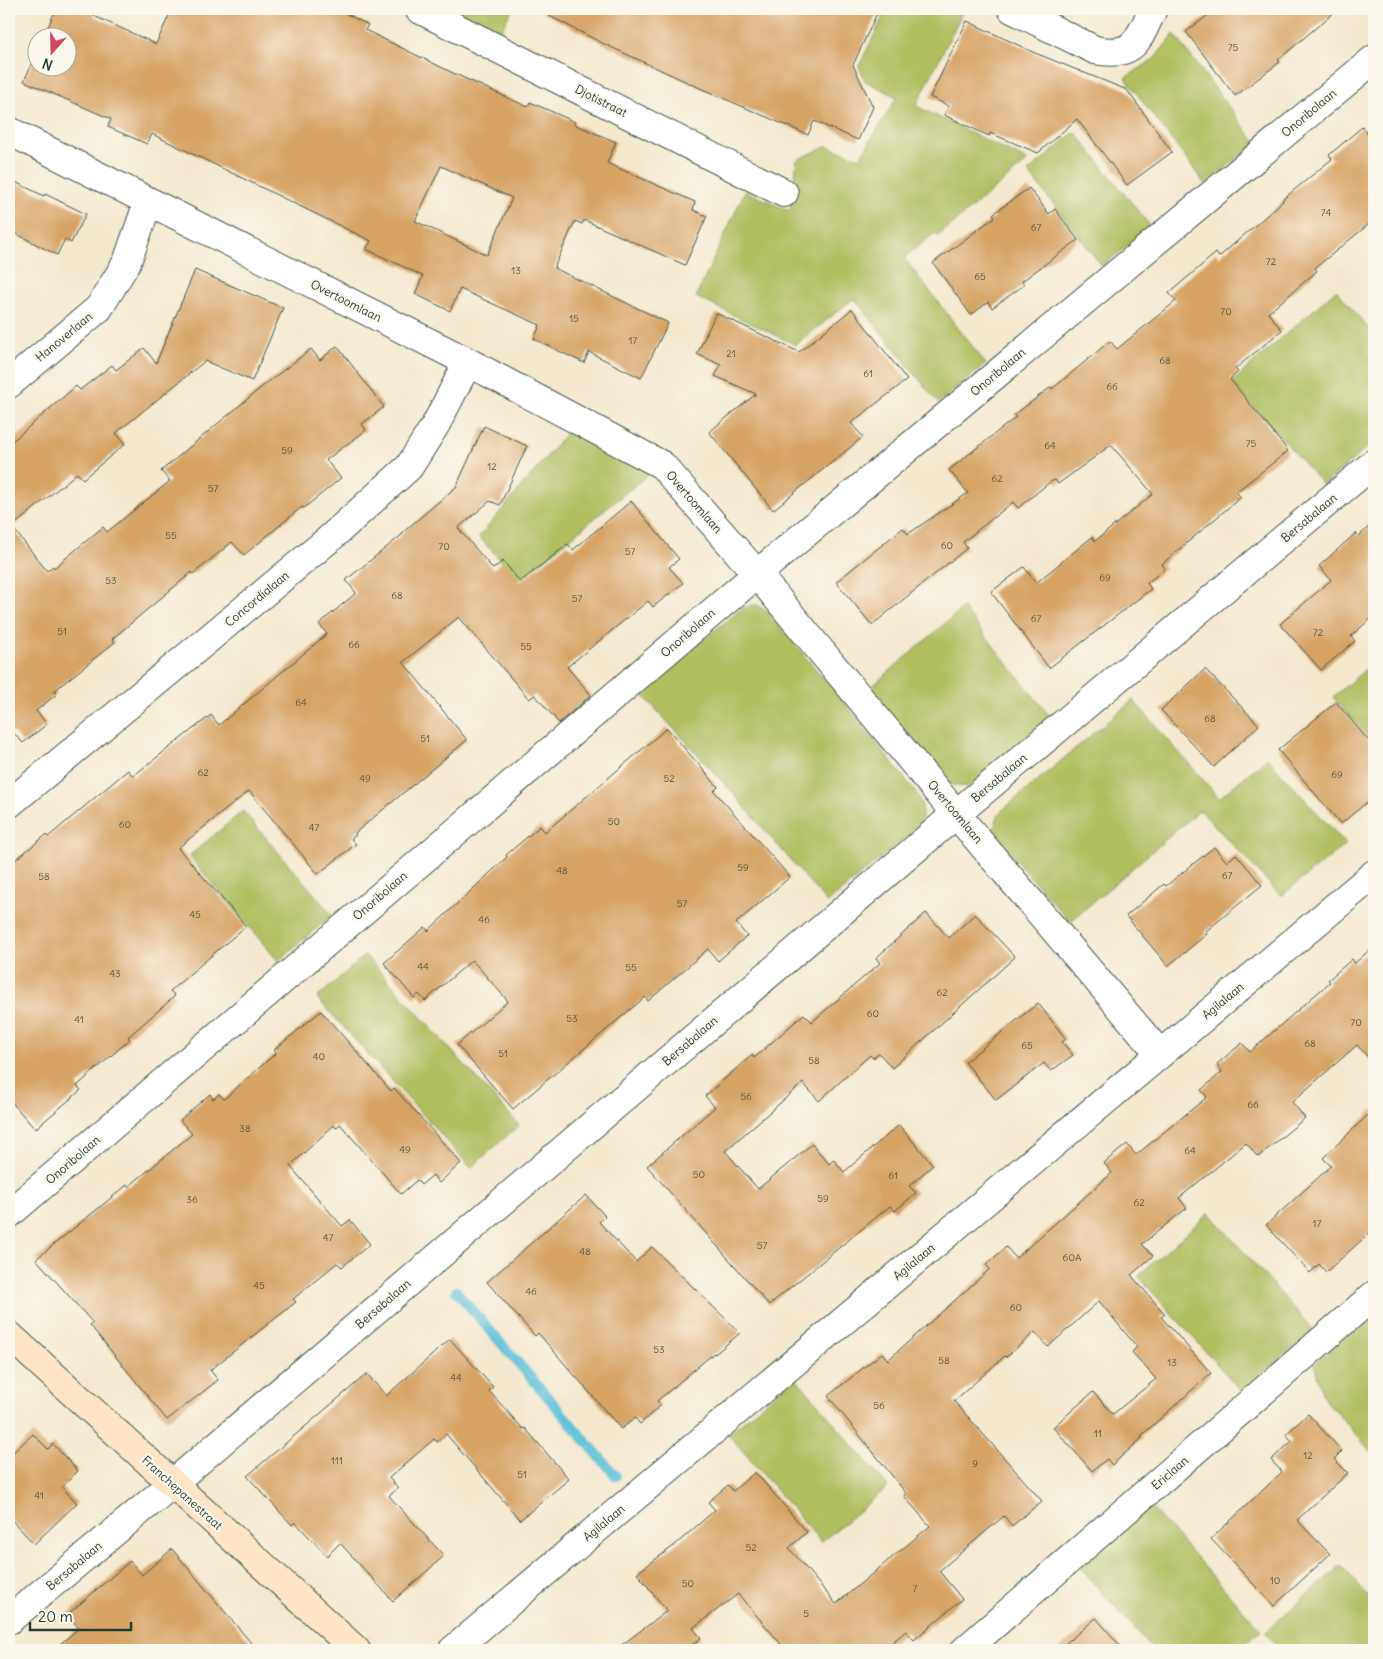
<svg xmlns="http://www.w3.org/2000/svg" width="1383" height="1659" viewBox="0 0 1383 1659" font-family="Delius,sans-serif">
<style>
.green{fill:#b0be60;stroke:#687e4a}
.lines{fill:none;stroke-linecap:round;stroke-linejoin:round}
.stream{stroke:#59bfd7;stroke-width:10}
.building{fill:#d7a365;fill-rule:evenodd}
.street-casing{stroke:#3f574b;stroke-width:30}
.secondary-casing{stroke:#3f574b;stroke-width:30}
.street{stroke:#fff;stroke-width:28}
.secondary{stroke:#fde5c5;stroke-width:28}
.labels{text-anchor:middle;stroke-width:4.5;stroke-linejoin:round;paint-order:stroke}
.number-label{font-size:10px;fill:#4d5640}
.street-label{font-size:12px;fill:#1f3d34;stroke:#fbf7ec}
</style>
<rect width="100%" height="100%" fill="#fbf7ec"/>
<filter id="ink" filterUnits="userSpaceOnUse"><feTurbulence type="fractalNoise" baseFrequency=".02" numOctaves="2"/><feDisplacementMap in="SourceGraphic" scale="10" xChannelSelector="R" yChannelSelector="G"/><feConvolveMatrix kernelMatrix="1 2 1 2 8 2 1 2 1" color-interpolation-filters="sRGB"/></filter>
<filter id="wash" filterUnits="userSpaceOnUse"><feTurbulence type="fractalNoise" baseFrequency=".0096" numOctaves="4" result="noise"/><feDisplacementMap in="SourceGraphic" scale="20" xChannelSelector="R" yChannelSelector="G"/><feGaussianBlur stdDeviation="1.12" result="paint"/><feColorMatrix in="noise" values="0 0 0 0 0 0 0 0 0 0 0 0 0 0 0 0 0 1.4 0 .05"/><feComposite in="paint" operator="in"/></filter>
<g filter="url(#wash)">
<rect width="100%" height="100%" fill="#f4e8cf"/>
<path class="green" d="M 442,9 L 512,9 L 498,37 Z
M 887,9 L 964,9 L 916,106 L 1028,161 L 938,236 L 935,233 L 904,258 L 986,364 L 938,403 L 854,298 L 796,345 L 696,297 L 745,191 L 790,211 L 797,160 L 827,146 L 860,158 L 897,97 L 865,81 L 859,66 Z
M 1174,34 L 1256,143 L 1205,184 L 1125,78 L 1154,59 Z
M 1075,132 L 1151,227 L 1102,266 L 1028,172 Z
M 1336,290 L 1374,335 L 1374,442 L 1323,485 L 1232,382 Z
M 570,429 L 651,472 L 519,580 L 479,537 Z
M 751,605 L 758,605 L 769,614 L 843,701 L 917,794 C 924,808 925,813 918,827 L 827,903 L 733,793 L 640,692 L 740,610 Z
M 963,608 L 1052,719 L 969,786 C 956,788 950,784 940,777 L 869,689 Z
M 1374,662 L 1374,744 L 1333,697 Z
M 1133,700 L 1219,798 L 1267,758 L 1346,844 L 1281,896 L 1200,810 L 1070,922 L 994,835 L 995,825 L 999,813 Z
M 243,811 L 332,915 L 278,961 L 189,856 Z
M 365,955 L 519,1125 L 471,1168 L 317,998 Z
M 1209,1213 L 1313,1330 L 1242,1392 L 1138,1276 Z
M 1374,1312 L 1374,1455 L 1323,1397 L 1314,1363 Z
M 795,1377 L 888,1487 L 821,1542 L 728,1434 Z
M 1150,1506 L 1261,1630 L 1238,1650 L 1154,1650 L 1080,1568 Z
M 1341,1565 L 1374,1602 L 1374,1650 L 1281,1650 L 1265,1632 Z"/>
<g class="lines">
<path class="stream" d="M 456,1291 L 616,1476"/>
</g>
<g id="blocks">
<path class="building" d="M 56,9 L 97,9 L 94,16 L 156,44 L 172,9 L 337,9 L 368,25 L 365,30 L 453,73 L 528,107 L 530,102 L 575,122 L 574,124 L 616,142 L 607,163 L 695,202 L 693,210 L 707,216 L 685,265 L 584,220 L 582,224 L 575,221 L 554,268 L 668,323 L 641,378 L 589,352 L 584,363 L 534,339 L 540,325 L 460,289 L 450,311 L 415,294 L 423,276 L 366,249 L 371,241 L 152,134 L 147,144 L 108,127 L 111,119 L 24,81 L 38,51 L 38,68 L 68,68 L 68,38 L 43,38 ZM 441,166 L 512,198 L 487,255 L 415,221 Z
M 536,9 L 879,9 L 853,65 L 873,107 L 858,140 L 814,121 L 808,135 L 700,88 L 600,42 Z
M 1216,9 L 1338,9 L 1278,60 L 1280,62 L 1235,96 L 1186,32 Z
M 967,21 L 1035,53 L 1127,90 L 1172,152 L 1127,185 L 1077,119 L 1038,153 L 990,133 L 989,136 L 944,115 L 949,106 L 930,97 Z
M 1362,127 L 1374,142 L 1374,220 L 1315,268 L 1317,271 L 1268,313 L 1282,330 L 1235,369 L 1238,372 L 1230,379 L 1288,451 L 1236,492 L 1241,497 L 1162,564 L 1165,569 L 1147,583 L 1151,589 L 1049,668 L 991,592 L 1024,567 L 1036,583 L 1092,537 L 1095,541 L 1153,494 L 1111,445 L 1058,484 L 1055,480 L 1050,482 L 1018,508 L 1013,502 L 963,542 L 967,548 L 872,625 L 836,582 L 903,528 L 908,534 L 968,493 L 949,470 L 1016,417 L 1014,415 L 1051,387 L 1052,389 L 1110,341 L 1117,349 L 1176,301 L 1169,293 L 1216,253 L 1219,257 L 1283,201 L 1282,200 L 1332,159 L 1329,155 Z
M 9,179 L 44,196 L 45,194 L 86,214 L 71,243 L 65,239 L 57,255 L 9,230 Z
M 1029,188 L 1049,214 L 1055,209 L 1078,240 L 1022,281 L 1024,285 L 992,308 L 988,302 L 971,315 L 933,263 L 995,217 L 993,214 Z
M 195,270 L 283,308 L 252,381 L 205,361 L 116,433 L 125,444 L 83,479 L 77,473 L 12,527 L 47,571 L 53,566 L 54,568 L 103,527 L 107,532 L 170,481 L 161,471 L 263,386 L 311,349 L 320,360 L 337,346 L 384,407 L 362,424 L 366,430 L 326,460 L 341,478 L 304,508 L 302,507 L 244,555 L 232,542 L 193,574 L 192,572 L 112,639 L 115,642 L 54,691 L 57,694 L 36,711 L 47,724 L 23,743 L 12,731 L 9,733 L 9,444 L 76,386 L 80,390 L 112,365 L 116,370 L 144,348 L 156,363 Z
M 852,309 L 907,380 L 851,423 L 863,437 L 773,510 L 709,432 L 756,394 L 715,376 L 721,365 L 697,354 L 716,313 L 799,352 Z
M 484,426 L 527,446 L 500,505 L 490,501 L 458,528 L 493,569 L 503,561 L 520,582 L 568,544 L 573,550 L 631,501 L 679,559 L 669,567 L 683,583 L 653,607 L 648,601 L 567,667 L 591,695 L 559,723 L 535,695 L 529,699 L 459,617 L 403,662 L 467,740 L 355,833 L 356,835 L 351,839 L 356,844 L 318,874 L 249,791 L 178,848 L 246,926 L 170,991 L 175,996 L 128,1037 L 130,1039 L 77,1086 L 81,1090 L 35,1129 L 9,1099 L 9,865 L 46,835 L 48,837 L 128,770 L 133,776 L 211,715 L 219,725 L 327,634 L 319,624 L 356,593 L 346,580 L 403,534 L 402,533 L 456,487 Z
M 1374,522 L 1374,616 L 1351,636 L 1355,641 L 1321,670 L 1280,624 L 1331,580 L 1319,566 L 1356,533 L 1359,536 Z
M 1205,669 L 1259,725 L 1214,767 L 1161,710 Z
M 1336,702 L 1374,747 L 1374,796 L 1341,824 L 1278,750 Z
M 667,728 L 718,787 L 714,791 L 790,877 L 736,923 L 747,936 L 718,961 L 708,949 L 648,1001 L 645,997 L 513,1109 L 457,1045 L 508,1001 L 472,960 L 425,1001 L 419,994 L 414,998 L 384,963 L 425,927 L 428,931 L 507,857 L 506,855 L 540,826 L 545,832 Z
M 1214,847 L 1227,862 L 1236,854 L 1262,885 L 1205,932 L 1207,934 L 1168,966 L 1126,916 L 1164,884 L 1166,886 Z
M 926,913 L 949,938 L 975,914 L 1015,957 L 892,1068 L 879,1053 L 873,1058 L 870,1055 L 819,1101 L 803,1083 L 725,1151 L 758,1189 L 812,1144 L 829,1164 L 834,1160 L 844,1172 L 899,1125 L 933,1165 L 909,1186 L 916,1193 L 895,1211 L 890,1206 L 769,1305 L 647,1166 L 715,1107 L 705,1096 L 752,1055 L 754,1058 L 804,1014 L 812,1022 L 880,963 L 876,958 Z
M 1374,946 L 1374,1064 L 1357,1045 L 1292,1102 L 1305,1118 L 1258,1157 L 1246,1143 L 1179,1198 L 1187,1208 L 1142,1244 L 1153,1256 L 1131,1275 L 1165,1314 L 1161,1317 L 1211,1373 L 1141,1436 L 1142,1438 L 1112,1465 L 1107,1459 L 1092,1471 L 1053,1427 L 1093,1392 L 1113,1414 L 1156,1379 L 1132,1352 L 1137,1347 L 1099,1301 L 1048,1347 L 1035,1332 L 1006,1357 L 1005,1356 L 954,1401 L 1042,1501 L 1012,1526 L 1004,1516 L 939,1571 L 962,1599 L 914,1640 L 906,1631 L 883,1650 L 786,1650 L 738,1594 L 693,1628 L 701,1638 L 685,1650 L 615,1650 L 667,1611 L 637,1573 L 675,1545 L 715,1510 L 708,1502 L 728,1485 L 733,1491 L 755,1472 L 807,1532 L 789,1548 L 836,1604 L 930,1526 L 904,1496 L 906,1493 L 828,1396 L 882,1353 L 888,1360 L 990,1269 L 986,1265 L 1006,1247 L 1016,1258 L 1112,1173 L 1104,1163 L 1127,1144 L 1136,1155 L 1207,1097 L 1201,1090 L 1222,1072 L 1217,1064 L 1242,1043 L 1250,1052 L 1330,982 L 1328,980 L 1352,959 L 1355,963 Z
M 1038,1003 L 1066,1039 L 1062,1042 L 1073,1055 L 1051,1071 L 1044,1063 L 996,1100 L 965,1062 Z
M 321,1011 L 391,1091 L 394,1088 L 461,1163 L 439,1183 L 433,1175 L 421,1185 L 417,1180 L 401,1194 L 340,1124 L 336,1128 L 334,1125 L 290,1166 L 342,1226 L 350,1220 L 370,1244 L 342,1267 L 337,1263 L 293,1299 L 296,1302 L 210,1370 L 218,1380 L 167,1420 L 90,1325 L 93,1323 L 36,1259 L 127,1185 L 128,1187 L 192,1134 L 180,1120 L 210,1094 L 213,1099 L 219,1094 L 224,1099 L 276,1053 L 274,1050 Z
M 1374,1109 L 1374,1229 L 1326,1272 L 1319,1264 L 1310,1273 L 1266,1225 L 1331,1166 L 1323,1158 Z
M 586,1195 L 605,1216 L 599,1222 L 636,1262 L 652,1247 L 740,1333 L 715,1354 L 714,1353 L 657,1401 L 661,1405 L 640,1424 L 635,1418 L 621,1429 L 538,1333 L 535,1336 L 487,1282 Z
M 450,1339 L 493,1387 L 489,1391 L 523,1429 L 525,1428 L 569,1479 L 520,1520 L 446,1434 L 437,1442 L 434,1439 L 389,1478 L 398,1488 L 389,1496 L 444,1556 L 393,1601 L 340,1543 L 327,1556 L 295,1522 L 292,1525 L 247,1476 L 367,1374 L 386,1396 Z
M 1308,1414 L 1342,1451 L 1334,1459 L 1348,1473 L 1297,1520 L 1330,1554 L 1274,1606 L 1211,1539 L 1282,1472 L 1271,1460 L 1292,1441 L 1286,1434 Z
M 33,1434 L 48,1449 L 53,1444 L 78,1471 L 62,1487 L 77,1503 L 34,1544 L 9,1517 L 9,1456 Z
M 172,1549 L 257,1650 L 53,1650 L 79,1628 L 67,1615 L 130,1561 L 142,1575 Z
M 1096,1618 L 1124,1650 L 1058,1650 Z"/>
</g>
</g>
<g filter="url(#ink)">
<use href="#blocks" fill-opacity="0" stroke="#3f574b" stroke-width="1"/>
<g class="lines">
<defs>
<path id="street" d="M 419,9 L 784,193
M 1012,9 L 1095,50 C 1135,58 1138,40 1153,9
M 9,131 L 468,362 L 662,465 L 757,574 L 956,814 L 1160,1054
M 9,384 L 99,308 L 127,262 L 148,202
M 9,804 L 328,540 L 409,467 L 436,424 L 468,362
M 9,1214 L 757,574 L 1374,59
M 9,1620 L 172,1484 L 956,814 L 1374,463
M 453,1650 L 1374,874
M 965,1650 L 1374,1295"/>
<path id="secondary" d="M 9,1335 L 356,1650"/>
</defs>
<use href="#street" class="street-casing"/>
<use href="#secondary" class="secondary-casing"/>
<use href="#street" class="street"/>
<use href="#secondary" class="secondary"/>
</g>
</g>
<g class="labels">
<g class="number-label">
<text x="1233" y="51">75</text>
<text x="1326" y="216">74</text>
<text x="1036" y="231">67</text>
<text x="1271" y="265">72</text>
<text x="516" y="274">13</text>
<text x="980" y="280">65</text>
<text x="1226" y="315">70</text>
<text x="574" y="322">15</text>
<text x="633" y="344">17</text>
<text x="731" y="357">21</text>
<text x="1165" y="364">68</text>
<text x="868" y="377">61</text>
<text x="1112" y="390">66</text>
<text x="1251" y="447">75</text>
<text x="1050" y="449">64</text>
<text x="287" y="454">59</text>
<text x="492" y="470">12</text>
<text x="997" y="482">62</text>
<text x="213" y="492">57</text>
<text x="171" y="539">55</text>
<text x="947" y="549">60</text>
<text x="444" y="550">70</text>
<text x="630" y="555">57</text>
<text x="1105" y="581">69</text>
<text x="111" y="584">53</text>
<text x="397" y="599">68</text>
<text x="577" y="602">57</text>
<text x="1036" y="622">67</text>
<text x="62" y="635">51</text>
<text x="1318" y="636">72</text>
<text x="354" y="648">66</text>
<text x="526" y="650">55</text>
<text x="301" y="706">64</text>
<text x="1210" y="722">68</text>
<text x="425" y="742">51</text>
<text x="203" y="776">62</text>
<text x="1337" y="778">69</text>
<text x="365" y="782">49</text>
<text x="669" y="782">52</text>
<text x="614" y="825">50</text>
<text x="125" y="828">60</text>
<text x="314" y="831">47</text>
<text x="743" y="871">59</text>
<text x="562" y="874">48</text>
<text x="1227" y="879">67</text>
<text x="44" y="880">58</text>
<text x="682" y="907">57</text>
<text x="195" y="918">45</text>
<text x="484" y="923">46</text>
<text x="423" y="970">44</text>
<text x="631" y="971">55</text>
<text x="115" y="977">43</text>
<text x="942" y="996">62</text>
<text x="873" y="1017">60</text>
<text x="572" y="1022">53</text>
<text x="79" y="1023">41</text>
<text x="1356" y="1026">70</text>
<text x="1310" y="1047">68</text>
<text x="1027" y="1049">65</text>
<text x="503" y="1057">51</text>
<text x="319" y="1060">40</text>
<text x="814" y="1064">58</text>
<text x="746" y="1100">56</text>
<text x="1253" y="1108">66</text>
<text x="245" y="1132">38</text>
<text x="405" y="1153">49</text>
<text x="1190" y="1154">64</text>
<text x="699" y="1178">50</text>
<text x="893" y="1179">61</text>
<text x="823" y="1202">59</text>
<text x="192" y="1203">36</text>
<text x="1139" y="1206">62</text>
<text x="1317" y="1227">17</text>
<text x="328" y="1241">47</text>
<text x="762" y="1249">57</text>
<text x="585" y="1255">48</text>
<text x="1072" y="1261">60A</text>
<text x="259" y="1289">45</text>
<text x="531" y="1295">46</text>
<text x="1016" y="1311">60</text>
<text x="659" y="1353">53</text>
<text x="944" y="1364">58</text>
<text x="1172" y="1366">13</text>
<text x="456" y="1381">44</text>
<text x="879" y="1409">56</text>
<text x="1098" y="1437">11</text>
<text x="1308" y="1459">12</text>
<text x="337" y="1464">111</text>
<text x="975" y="1467">9</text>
<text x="522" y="1478">51</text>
<text x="39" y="1499">41</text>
<text x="751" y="1551">52</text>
<text x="1275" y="1584">10</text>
<text x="688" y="1587">50</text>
<text x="915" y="1592">7</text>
<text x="806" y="1617">5</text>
</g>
<g class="street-label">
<text transform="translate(601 101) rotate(27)" y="4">Djotistraat</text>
<text transform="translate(1309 113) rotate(-40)" y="4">Onoribolaan</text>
<text transform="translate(346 301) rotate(27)" y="4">Overtoomlaan</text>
<text transform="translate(64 337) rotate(-40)" y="4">Hanoverlaan</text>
<text transform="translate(998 372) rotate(-40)" y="4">Onoribolaan</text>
<text transform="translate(694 502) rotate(49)" y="4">Overtoomlaan</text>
<text transform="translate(1309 518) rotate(-40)" y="4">Bersabalaan</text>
<text transform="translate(257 599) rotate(-40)" y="4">Concordialaan</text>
<text transform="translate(688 633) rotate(-41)" y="4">Onoribolaan</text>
<text transform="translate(999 778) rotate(-40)" y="4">Bersabalaan</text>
<text transform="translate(955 812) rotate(50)" y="4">Overtoomlaan</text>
<text transform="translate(380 896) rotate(-41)" y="4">Onoribolaan</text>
<text transform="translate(1223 1001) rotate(-40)" y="4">Agilalaan</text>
<text transform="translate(690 1041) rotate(-41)" y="4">Bersabalaan</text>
<text transform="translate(73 1160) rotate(-41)" y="4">Onoribolaan</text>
<text transform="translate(914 1262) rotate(-40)" y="4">Agilalaan</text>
<text transform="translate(383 1304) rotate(-41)" y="4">Bersabalaan</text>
<text transform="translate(1170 1473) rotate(-41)" y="4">Ericlaan</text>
<text transform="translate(182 1493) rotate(42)" y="4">Franchepanestraat</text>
<text transform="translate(604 1523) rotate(-40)" y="4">Agilalaan</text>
<text transform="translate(74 1566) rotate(-40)" y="4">Bersabalaan</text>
</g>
</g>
<rect width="1383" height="1659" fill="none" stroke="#fbf7ec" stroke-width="30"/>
<g transform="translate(52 52) rotate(200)"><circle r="24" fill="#fbf7ec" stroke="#a3ada2"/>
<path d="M0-4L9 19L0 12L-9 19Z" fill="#d1495b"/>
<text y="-8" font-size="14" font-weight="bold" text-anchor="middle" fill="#1f3d34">N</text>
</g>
<path d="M30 1622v8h101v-8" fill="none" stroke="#1f3d34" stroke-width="2.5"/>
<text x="38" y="1622" font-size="15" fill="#1f3d34" stroke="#fbf7ec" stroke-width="4" paint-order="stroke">20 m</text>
</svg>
